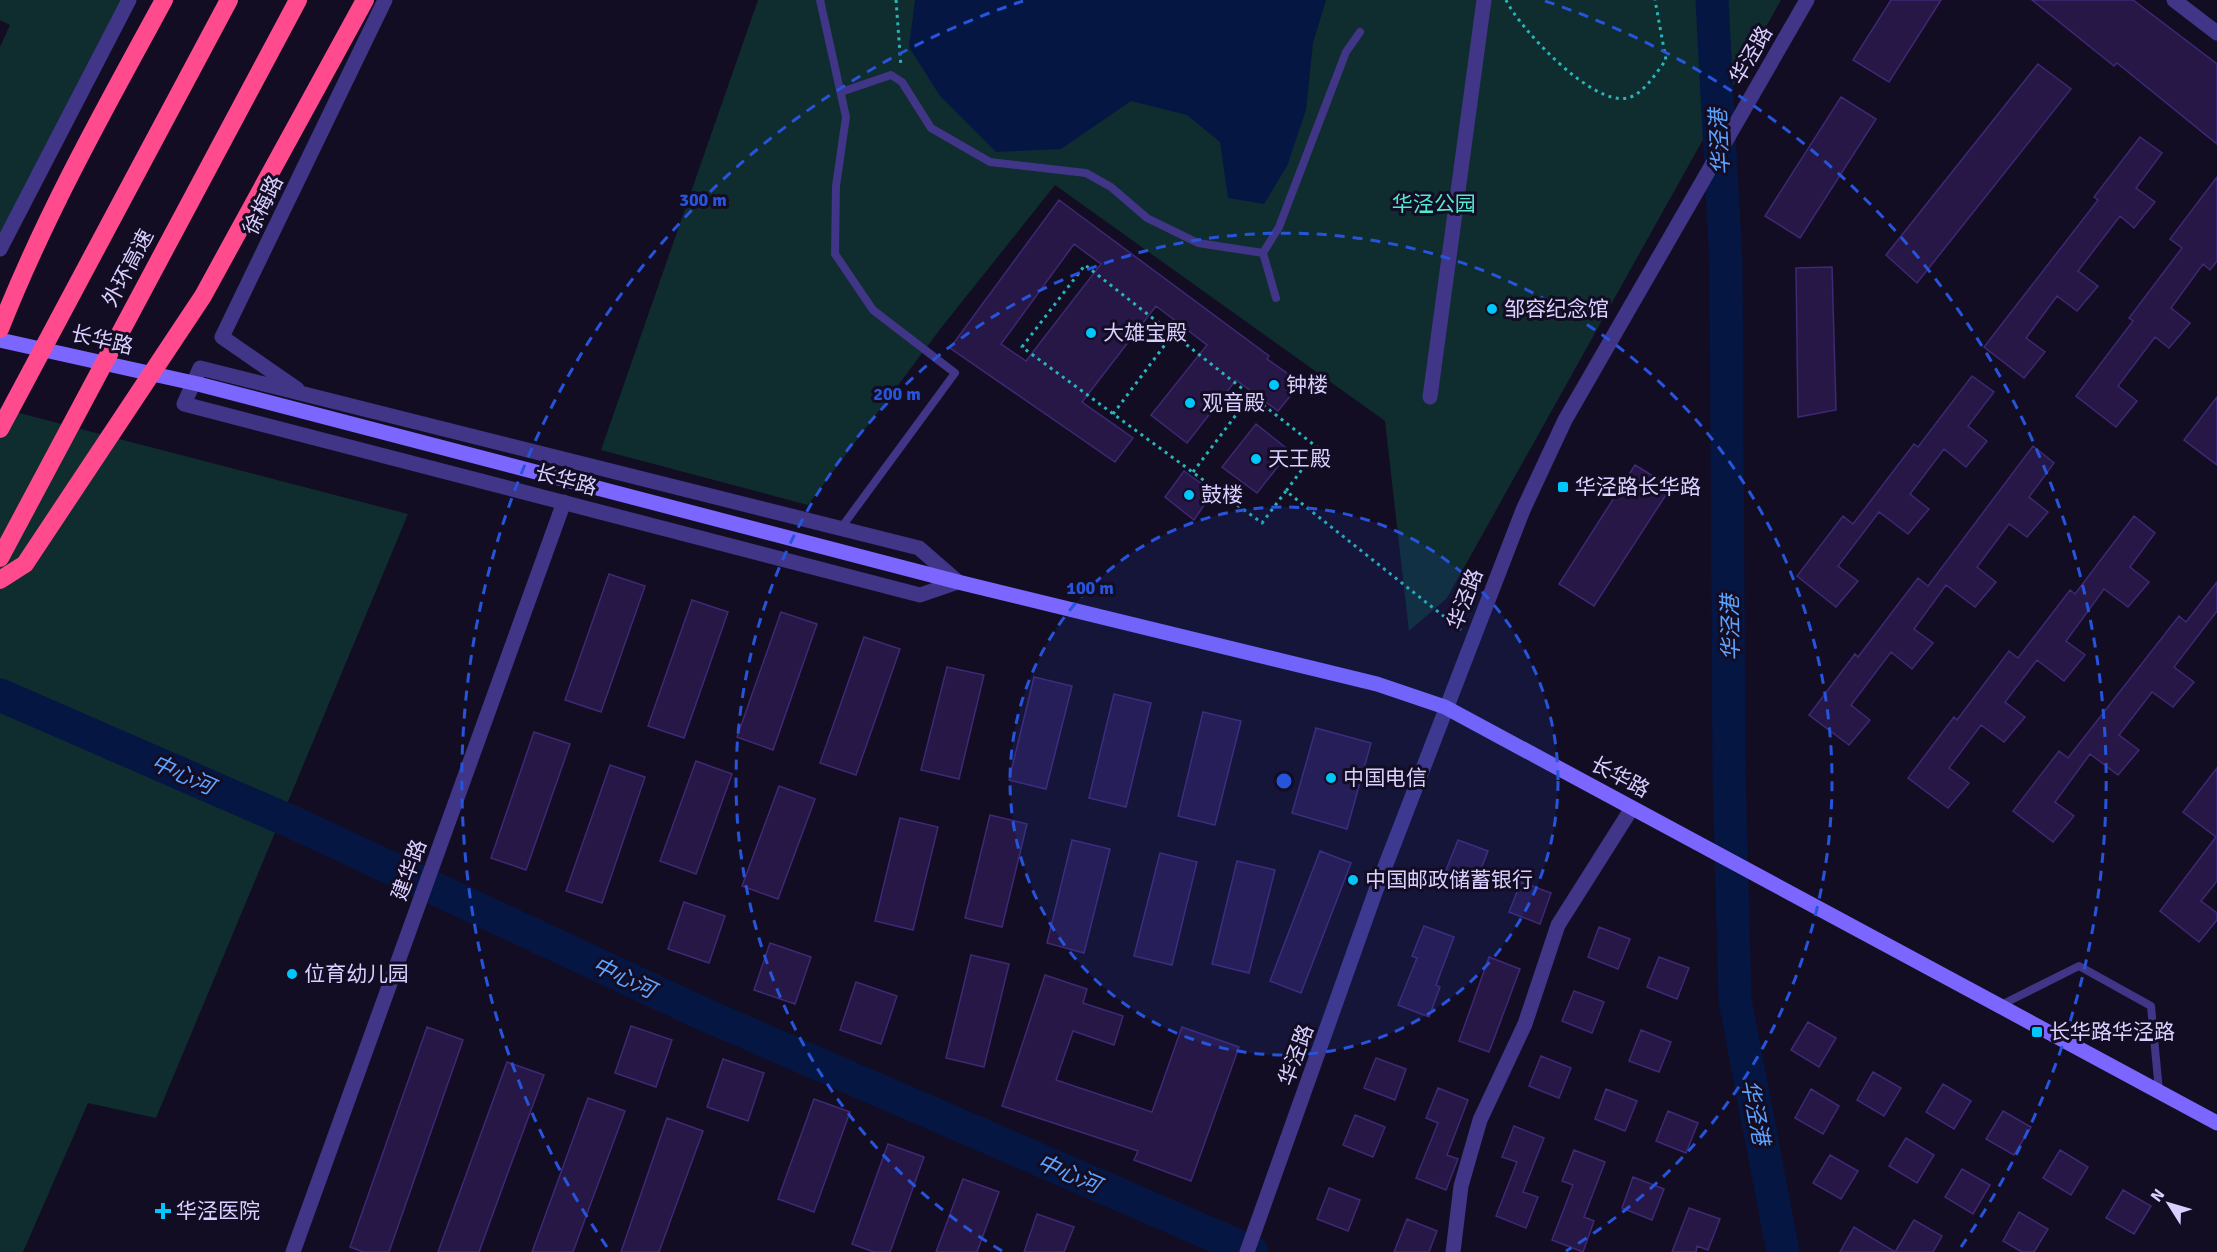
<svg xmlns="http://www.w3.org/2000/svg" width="2217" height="1252" viewBox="0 0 2217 1252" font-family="Signika,'Noto Sans SC',sans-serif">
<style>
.green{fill:#0f2c2f}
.water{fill:#061643}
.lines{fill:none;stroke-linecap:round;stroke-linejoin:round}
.river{stroke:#061643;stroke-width:33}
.building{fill:#261746;stroke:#3f2874;stroke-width:1.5;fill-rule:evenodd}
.path{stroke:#26b6bc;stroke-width:3;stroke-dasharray:3 4.5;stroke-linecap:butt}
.lane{stroke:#403586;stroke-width:8}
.street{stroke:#403586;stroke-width:15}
.secondary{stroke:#7b67ff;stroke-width:15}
.highway{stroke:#ff4b8e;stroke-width:18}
.ring{fill:none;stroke:#2654da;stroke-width:3;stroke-dasharray:10 8}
.poi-dot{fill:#00c7fb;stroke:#130d24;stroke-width:2}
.labels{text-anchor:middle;stroke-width:6;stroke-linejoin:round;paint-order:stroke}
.street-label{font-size:21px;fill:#dad0ff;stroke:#130d24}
.park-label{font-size:21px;fill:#54e7d1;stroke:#130d24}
.poi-label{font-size:21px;fill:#dad0ff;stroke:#130d24;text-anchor:start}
.water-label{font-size:22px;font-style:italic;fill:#5ea3ff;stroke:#130d24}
.centre{fill:#2654da;stroke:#130d24;stroke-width:3}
.ring-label{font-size:18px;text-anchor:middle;font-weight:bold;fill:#2654da;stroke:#130d24;stroke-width:6;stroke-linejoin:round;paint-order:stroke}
</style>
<rect width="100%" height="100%" fill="#130d24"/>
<path class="green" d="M 0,0 L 129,0 L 0,249 L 0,47 L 10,25 L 0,20 Z
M 758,0 L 1781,0 L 1447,598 L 1409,631 L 1385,421 L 1055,185 L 941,328 L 808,505 L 601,450 Z
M 0,408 L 408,514 L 156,1118 L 88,1103 L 23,1252 L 0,1252 Z"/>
<path class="water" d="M 915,0 L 1326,0 L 1313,43 L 1306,110 L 1287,166 L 1264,204 L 1228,198 L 1220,142 L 1187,115 L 1131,101 L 1061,149 L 996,152 L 940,96 L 909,47 Z"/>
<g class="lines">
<path class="river" d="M 1712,0 L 1726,265 L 1729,774 L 1735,1000 L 1783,1252
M 0,695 L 301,826 L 701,1013 L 1252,1252"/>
</g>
<path class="building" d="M 1891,0 L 1941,0 L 1889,82 L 1853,60 Z
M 2032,0 L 2133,0 L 2217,64 L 2217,144 L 2117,63 L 2114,66 Z
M 2038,64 L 2071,89 L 1917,283 L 1886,255 Z
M 1841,97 L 1876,119 L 1800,238 L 1765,216 Z
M 2140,137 L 2162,153 L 2136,188 L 2155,202 L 2134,228 L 2120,216 L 2078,271 L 2098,286 L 2077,311 L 2057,296 L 2026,338 L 2045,352 L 2024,378 L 1984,347 L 2098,200 L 2094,197 Z
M 2217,177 L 2217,261 L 2210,270 L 2203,264 L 2171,308 L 2190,323 L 2169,348 L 2155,337 L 2118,386 L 2137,401 L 2116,427 L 2076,396 L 2133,321 L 2129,318 L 2182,248 L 2170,239 Z
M 1059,200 L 1269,356 L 1267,359 L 1301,383 L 1278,411 L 1236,380 L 1187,443 L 1151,415 L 1207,345 L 1156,306 L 1082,402 L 1133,438 L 1115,462 L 950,348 ZM 1074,244 L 1101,264 L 1026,361 L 1001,344 Z
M 1832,267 L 1836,410 L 1798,417 L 1796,268 Z
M 1972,376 L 1994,392 L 1968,426 L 1987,441 L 1966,467 L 1944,449 L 1910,494 L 1929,509 L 1908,534 L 1879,512 L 1838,566 L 1858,581 L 1836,607 L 1797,576 L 1843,516 L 1853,524 L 1914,444 L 1918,447 Z
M 2217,397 L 2217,465 L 2184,440 Z
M 1256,424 L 1290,451 L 1257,493 L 1222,467 Z
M 2033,446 L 2054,463 L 2029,497 L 2048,512 L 2027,537 L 2009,524 L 1977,567 L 1996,582 L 1975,607 L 1946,585 L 1914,629 L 1933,643 L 1912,669 L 1891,652 L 1851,705 L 1870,720 L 1849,745 L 1809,715 L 1855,654 L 1858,657 L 1918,578 L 1928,586 Z
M 1635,465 L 1671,487 L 1594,606 L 1559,584 Z
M 1184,471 L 1213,492 L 1194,520 L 1165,497 Z
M 2134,516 L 2155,533 L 2130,567 L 2149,582 L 2128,607 L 2104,589 L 2066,641 L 2085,655 L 2064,681 L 2037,660 L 2005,702 L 2025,717 L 2004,742 L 1981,725 L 1949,768 L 1969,783 L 1948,808 L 1908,778 L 1954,717 L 1957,720 L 2009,651 L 2018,658 L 2070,590 L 2075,594 Z
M 609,574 L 645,586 L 601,712 L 565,700 Z
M 2217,582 L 2217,611 L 2174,667 L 2194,682 L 2173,707 L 2152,692 L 2119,735 L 2139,750 L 2118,775 L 2090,754 L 2055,802 L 2074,816 L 2053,842 L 2013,811 L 2059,751 L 2068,758 L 2179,616 L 2186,622 Z
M 692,600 L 728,612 L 684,738 L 648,726 Z
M 781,612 L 817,624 L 773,750 L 737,737 Z
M 864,637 L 900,649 L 856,775 L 820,763 Z
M 947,667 L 984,675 L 959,779 L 921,770 Z
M 1034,677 L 1072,686 L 1046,789 L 1009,780 Z
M 1114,694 L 1151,703 L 1126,807 L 1089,798 Z
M 1203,712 L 1241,721 L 1215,825 L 1178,816 Z
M 1316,728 L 1371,743 L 1347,829 L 1292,813 Z
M 534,732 L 570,744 L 526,870 L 491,858 Z
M 696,761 L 732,774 L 696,874 L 660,861 Z
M 610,765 L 645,777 L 602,903 L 566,891 Z
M 2217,768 L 2217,881 L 2201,901 L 2217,913 L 2217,920 L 2199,942 L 2160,911 L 2216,837 L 2183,812 Z
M 779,786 L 815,799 L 778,899 L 742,886 Z
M 990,815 L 1027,824 L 1002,927 L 965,918 Z
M 900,818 L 938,827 L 913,930 L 875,921 Z
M 1072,840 L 1110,849 L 1084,953 L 1047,943 Z
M 1458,840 L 1488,851 L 1476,882 L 1446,870 Z
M 1320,851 L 1351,863 L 1301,993 L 1270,981 Z
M 1160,853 L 1197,862 L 1172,965 L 1134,956 Z
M 1237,861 L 1275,870 L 1249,973 L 1212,964 Z
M 1521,882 L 1551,893 L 1540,924 L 1509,912 Z
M 684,902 L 725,916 L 709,963 L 668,949 Z
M 1424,926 L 1454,937 L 1436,985 L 1440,987 L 1429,1017 L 1398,1005 L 1417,958 L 1412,956 Z
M 1599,927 L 1630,939 L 1618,969 L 1588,957 Z
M 770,943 L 811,957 L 795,1004 L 754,990 Z
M 971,955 L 1009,964 L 984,1067 L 946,1058 Z
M 1489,957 L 1520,969 L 1489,1052 L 1459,1041 Z
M 1659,957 L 1689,968 L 1677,999 L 1647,987 Z
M 1045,975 L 1087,989 L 1083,1003 L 1123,1016 L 1114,1045 L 1073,1031 L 1056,1080 L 1152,1112 L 1182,1027 L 1239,1047 L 1191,1181 L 1134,1160 L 1138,1151 L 1002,1106 Z
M 856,982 L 897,996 L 881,1044 L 840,1030 Z
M 1574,991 L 1604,1002 L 1592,1033 L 1562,1021 Z
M 1808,1022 L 1836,1038 L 1819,1067 L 1791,1050 Z
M 631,1026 L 672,1040 L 656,1087 L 615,1073 Z
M 427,1027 L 463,1040 L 389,1252 L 363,1252 L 350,1247 Z
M 1641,1030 L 1671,1042 L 1659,1072 L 1629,1061 Z
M 1541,1056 L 1571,1068 L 1559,1098 L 1529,1086 Z
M 1376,1058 L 1406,1069 L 1395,1100 L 1364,1088 Z
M 723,1059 L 764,1073 L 748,1121 L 707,1107 Z
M 507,1062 L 544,1075 L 507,1175 L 479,1252 L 438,1252 Z
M 1873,1072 L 1901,1088 L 1884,1116 L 1857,1100 Z
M 1943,1084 L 1971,1101 L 1954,1129 L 1926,1112 Z
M 1438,1088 L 1468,1100 L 1447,1155 L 1458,1159 L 1446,1190 L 1416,1178 L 1438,1123 L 1426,1118 Z
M 1606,1089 L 1637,1101 L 1625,1131 L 1595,1119 Z
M 1811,1089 L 1839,1106 L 1823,1134 L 1795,1118 Z
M 588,1098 L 625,1111 L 588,1211 L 573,1252 L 532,1252 Z
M 814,1099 L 850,1112 L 814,1212 L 778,1199 Z
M 1668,1111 L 1698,1123 L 1686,1153 L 1656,1141 Z
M 2003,1111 L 2031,1127 L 2014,1155 L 1986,1139 Z
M 1355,1115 L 1385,1127 L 1373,1157 L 1343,1145 Z
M 667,1118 L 703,1131 L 659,1252 L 621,1252 Z
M 1514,1126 L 1544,1138 L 1523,1192 L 1538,1197 L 1526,1228 L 1496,1216 L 1517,1162 L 1502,1157 Z
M 1906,1138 L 1934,1155 L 1917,1183 L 1889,1166 Z
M 888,1144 L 924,1157 L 890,1252 L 874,1252 L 852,1244 Z
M 1574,1150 L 1605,1162 L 1584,1217 L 1594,1221 L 1583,1252 L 1552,1240 L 1573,1185 L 1562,1181 Z
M 2060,1150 L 2088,1167 L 2071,1195 L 2043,1178 Z
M 1830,1155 L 1858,1171 L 1841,1199 L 1813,1183 Z
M 1962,1169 L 1990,1185 L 1973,1214 L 1945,1197 Z
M 1633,1177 L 1664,1189 L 1652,1220 L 1622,1208 Z
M 963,1179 L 999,1192 L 977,1252 L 936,1252 Z
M 1329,1188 L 1360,1200 L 1348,1231 L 1317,1219 Z
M 2123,1190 L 2151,1206 L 2134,1234 L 2106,1218 Z
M 1689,1208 L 1720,1219 L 1708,1250 L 1697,1246 L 1696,1252 L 1672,1252 Z
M 2019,1212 L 2048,1229 L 2034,1252 L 2022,1252 L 2003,1241 Z
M 1037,1214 L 1074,1227 L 1064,1252 L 1024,1252 Z
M 1407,1219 L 1437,1231 L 1429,1252 L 1394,1252 Z
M 1914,1220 L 1942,1236 L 1933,1252 L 1840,1252 L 1854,1227 L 1895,1252 Z"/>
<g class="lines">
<path class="path" d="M 896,0 L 901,67
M 1506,0 C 1520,29 1592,106 1627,98 C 1643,95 1656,73 1666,60 L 1655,0
M 1113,414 L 1173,334
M 1193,472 L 1251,395
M 1286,491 L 1262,523 L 1022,347 L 1085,265 L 1318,448 L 1286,491 L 1461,630"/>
<path class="lane" d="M 820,0 L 846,117 L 836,186 L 835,254 L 873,310 L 955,373 L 841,528
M 841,92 L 891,75 L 902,82 L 931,128 L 990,162 L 1086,173 L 1111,187 L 1147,218 L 1198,243 L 1263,253 L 1279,227 L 1346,52 L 1360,32
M 1263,253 L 1276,298
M 2001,1005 L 2079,966 L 2151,1006 L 2159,1091"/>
<path class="street" d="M 2174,0 L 2217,33
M 0,249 L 129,0
M 200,368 L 919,548 L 958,582 L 920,595 L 184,404 Z
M 297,389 L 222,337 L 385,0
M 1430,397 L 1484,0
M 293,1252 L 564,502
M 1247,1252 L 1376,890 L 1523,510 L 1565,420 L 1807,0
M 1453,1252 L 1461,1186 L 1480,1120 L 1525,1024 L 1558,925 L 1632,808"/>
<path class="secondary" d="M 0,340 L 198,384 L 958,582 L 1377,684 L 1445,707 L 2217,1123"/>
<path class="highway" d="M 0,329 C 45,215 105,108 164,0
M 0,429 L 229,0
M 0,558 L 298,0
M 0,580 L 25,564 L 203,296 L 365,0"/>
</g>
<circle cx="1284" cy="781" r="274" fill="#2654da" fill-opacity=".12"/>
<g class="ring">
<circle cx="1284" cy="781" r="274"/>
<path d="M1002 1251A548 548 0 1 1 1566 1251"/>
<path d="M607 1247A822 822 0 0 1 1023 1M1545 1A822 822 0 0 1 1961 1247"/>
</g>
<g class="poi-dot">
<circle cx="1492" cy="309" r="6"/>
<circle cx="1091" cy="333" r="6"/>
<circle cx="1274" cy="385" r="6"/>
<circle cx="1190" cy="403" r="6"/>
<circle cx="1256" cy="459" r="6"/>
<rect x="1557" y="481" width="12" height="12" rx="3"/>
<circle cx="1189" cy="495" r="6"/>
<circle cx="1331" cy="778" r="6"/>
<circle cx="1353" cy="880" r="6"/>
<circle cx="292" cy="974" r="6"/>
<rect x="2031" y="1026" width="12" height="12" rx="3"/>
<path d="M160 1202h6v6h6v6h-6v6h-6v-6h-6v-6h6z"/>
</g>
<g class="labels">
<g class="street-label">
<text transform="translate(1751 55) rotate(-60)" y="7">华泾路</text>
<text transform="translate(263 205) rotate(-64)" y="7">徐梅路</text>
<text transform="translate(128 268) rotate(-62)" y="7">外环高速</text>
<text transform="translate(102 340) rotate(13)" y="7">长华路</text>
<text transform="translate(566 480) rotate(15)" y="7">长华路</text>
<text transform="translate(1465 599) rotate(-69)" y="7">华泾路</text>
<text transform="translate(1620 777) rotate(28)" y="7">长华路</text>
<text transform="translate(409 870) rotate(-70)" y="7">建华路</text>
<text transform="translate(1296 1055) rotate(-70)" y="7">华泾路</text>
</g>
<g class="park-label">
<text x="1434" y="211">华泾公园</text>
</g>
<g class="poi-label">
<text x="1504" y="316">邹容纪念馆</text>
<text x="1103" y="340">大雄宝殿</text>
<text x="1286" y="392">钟楼</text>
<text x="1202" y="410">观音殿</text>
<text x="1268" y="466">天王殿</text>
<text x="1575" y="494">华泾路长华路</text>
<text x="1201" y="502">鼓楼</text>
<text x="1343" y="785">中国电信</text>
<text x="1365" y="887">中国邮政储蓄银行</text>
<text x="304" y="981">位育幼儿园</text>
<text x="2049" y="1039">长华路华泾路</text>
<text x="176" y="1218">华泾医院</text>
</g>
<g class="water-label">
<text transform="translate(1719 142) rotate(-93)" y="8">华泾港</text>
<text transform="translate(1730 628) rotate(-91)" y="8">华泾港</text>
<text transform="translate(183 774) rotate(24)" y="8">中心河</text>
<text transform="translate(624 977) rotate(25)" y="8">中心河</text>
<text transform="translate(1756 1112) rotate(79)" y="8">华泾港</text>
<text transform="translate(1069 1173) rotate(23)" y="8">中心河</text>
</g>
</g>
<circle cx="1284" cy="781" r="9" class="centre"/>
<g class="ring-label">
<text x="703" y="206">300 m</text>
<text x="897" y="400">200 m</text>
<text x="1090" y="594">100 m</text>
</g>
<g transform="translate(2169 1204) rotate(307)" stroke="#130d24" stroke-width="4.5" paint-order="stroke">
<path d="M0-4.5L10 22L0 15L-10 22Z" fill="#dad0ff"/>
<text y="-9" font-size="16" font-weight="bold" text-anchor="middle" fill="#dad0ff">N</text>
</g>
</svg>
